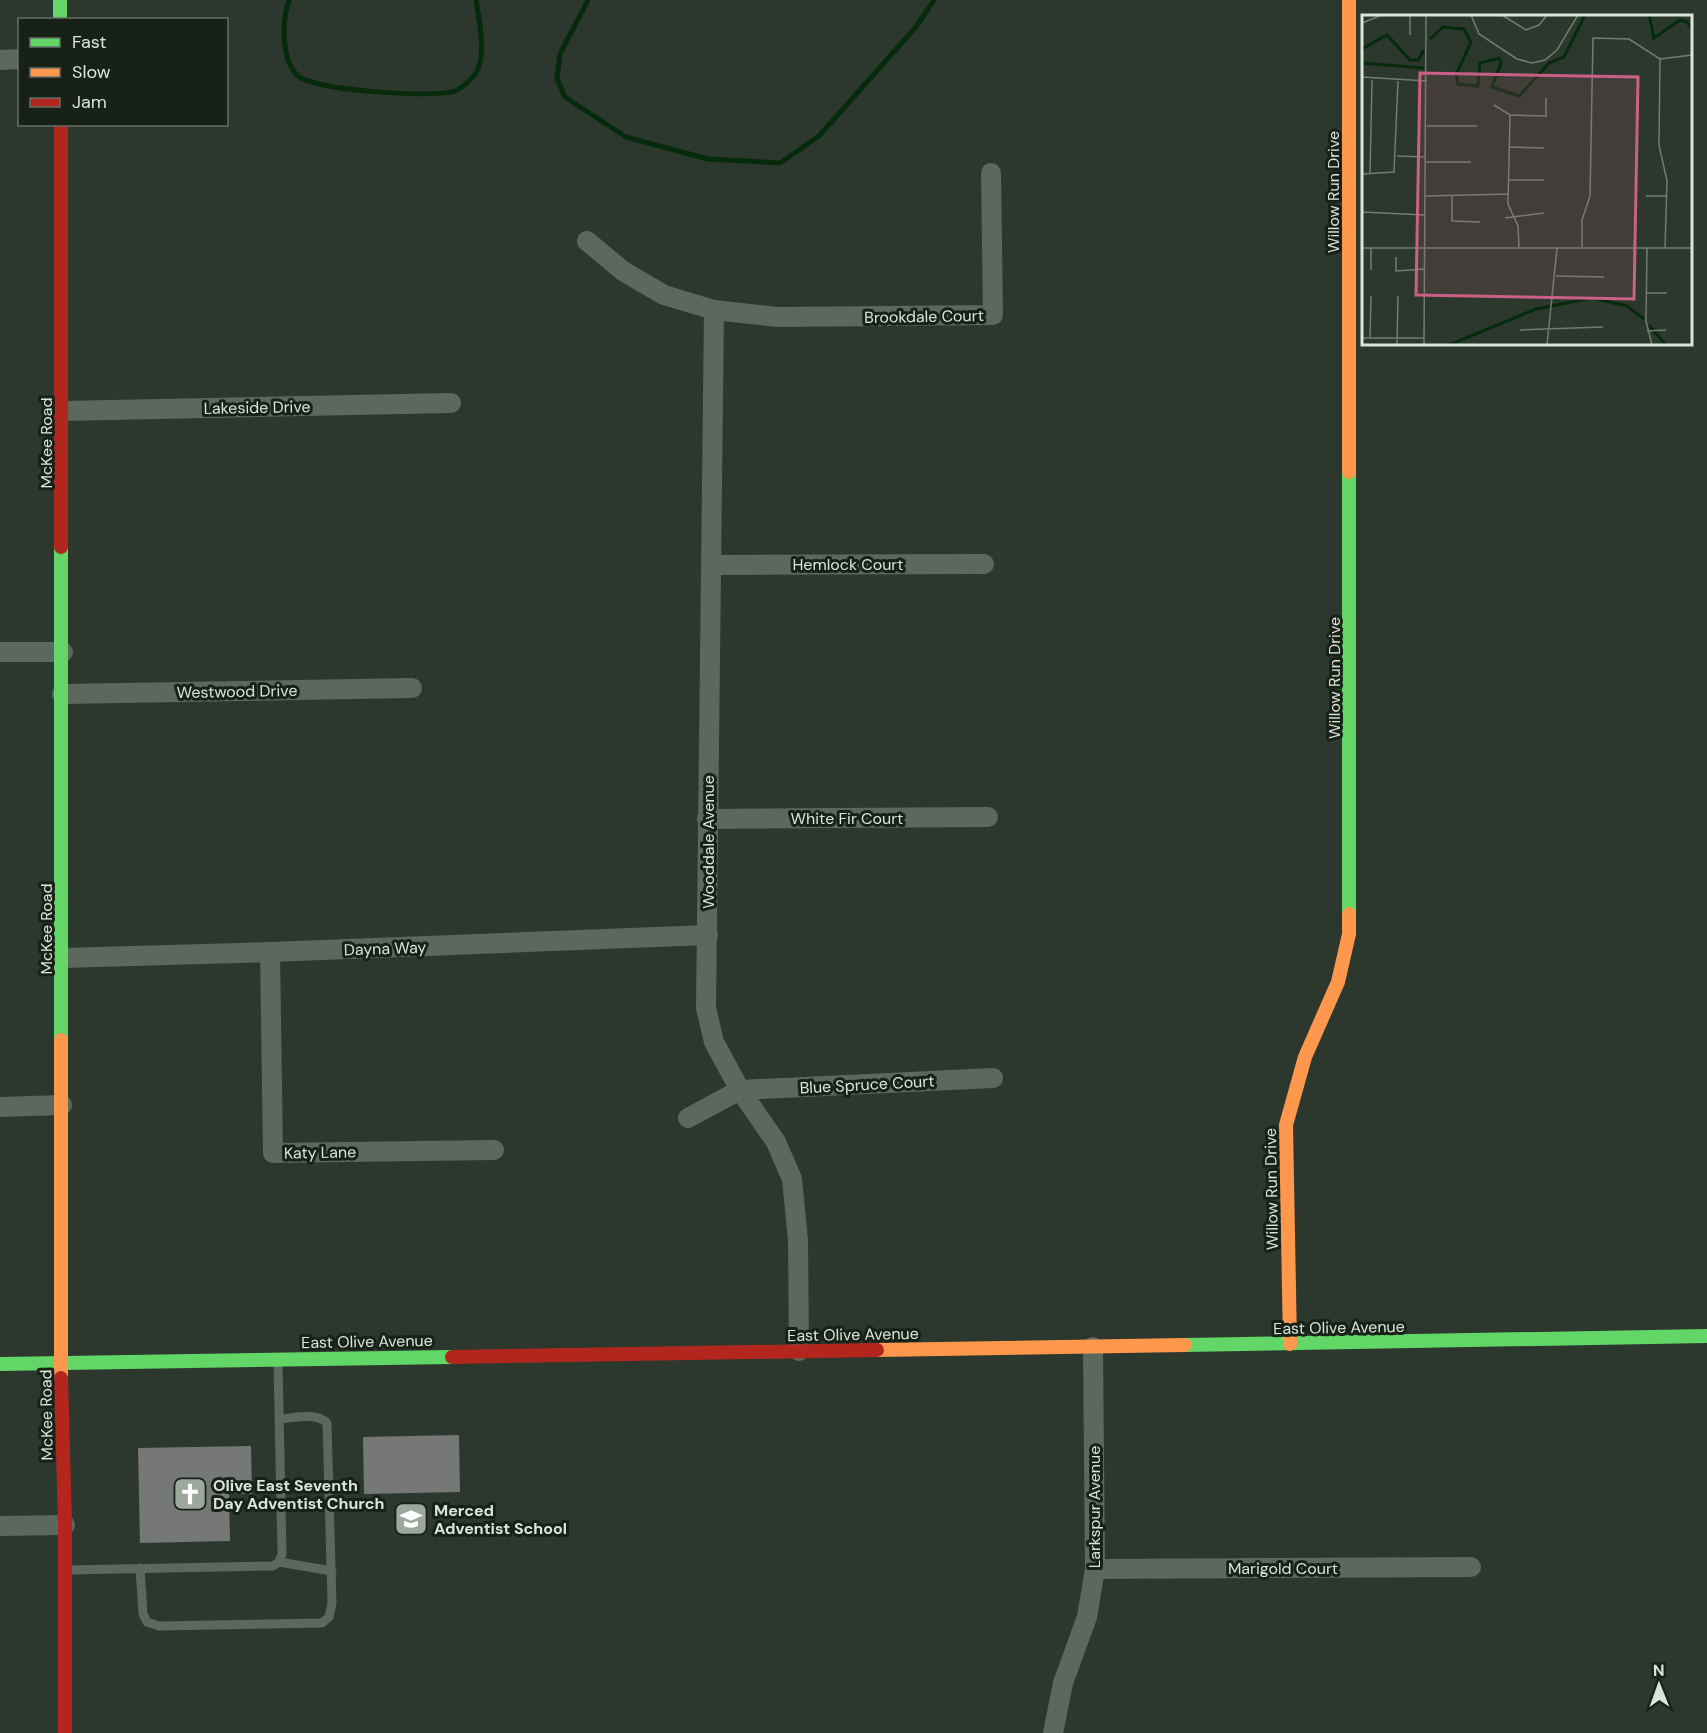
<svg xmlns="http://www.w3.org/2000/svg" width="1707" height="1733" viewBox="0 0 1707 1733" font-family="'DM Sans',sans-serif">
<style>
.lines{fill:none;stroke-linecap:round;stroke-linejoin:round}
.stream{stroke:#062a0c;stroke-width:5}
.building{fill:#767878}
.lane{stroke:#5c685d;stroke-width:9}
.street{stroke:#5c685d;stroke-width:20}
.fast{stroke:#63d668;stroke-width:14}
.slow{stroke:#ff974d;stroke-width:14}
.jam{stroke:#b3261e;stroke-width:14}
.labels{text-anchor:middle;stroke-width:6;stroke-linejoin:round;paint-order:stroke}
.street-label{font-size:16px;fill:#d8e5d8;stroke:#172118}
.poi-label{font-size:16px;font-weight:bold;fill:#d8e5d8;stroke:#172118;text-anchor:start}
.inset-river{fill:none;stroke:#062a0c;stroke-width:3}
.inset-road{fill:none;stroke:#717d71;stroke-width:1.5}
.view{fill:#ca6087;fill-opacity:0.15;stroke:#ca6087;stroke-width:3}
.inset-edge{fill:none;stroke:#d8e5d8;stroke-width:3}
</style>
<rect width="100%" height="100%" fill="#2c382d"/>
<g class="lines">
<path class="stream" d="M 289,0 C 282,20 281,59 297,75 C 312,91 434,98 455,91 C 461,89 473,78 476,73 C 487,54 479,20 476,0
M 588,0 L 560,54 L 557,79 L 565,97 L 626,137 L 708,159 L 780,163 L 819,136 L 915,28 L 934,0"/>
</g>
<path class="building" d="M 459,1435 L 460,1492 L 364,1494 L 363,1437 Z
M 251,1446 L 252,1494 L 229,1494 L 230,1541 L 140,1543 L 138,1448 Z"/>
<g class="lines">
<path class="lane" d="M 279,1562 L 332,1571
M 140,1568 L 143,1614 L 147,1622 L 159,1626 L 322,1623 L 329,1617 L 332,1603 L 327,1423 C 315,1412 295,1418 279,1419
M 69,1570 L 273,1566 L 279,1562 L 282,1554 L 278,1362"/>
<path class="street" d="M 0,60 L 20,59
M 587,241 L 623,271 L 664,295 L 714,310 L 778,317 L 993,315 L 991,173
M 714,310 L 706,1008 L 714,1042 L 740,1090 L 776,1142 L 792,1179 L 798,1240 L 799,1351
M 63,411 L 451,403
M 712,565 L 984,564
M 0,652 L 63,652
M 62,694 L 412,688
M 707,819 L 988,817
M 270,952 L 273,1153 L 494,1150
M 62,958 L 270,952 L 708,935
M 0,1107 L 62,1105
M 688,1118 L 740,1090 L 993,1078
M 0,1526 L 65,1525
M 1095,1569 L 1471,1567
M 1053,1733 L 1063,1683 L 1087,1617 L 1095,1569 L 1093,1347"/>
<path class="fast" d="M 60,0 L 60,20
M 1349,472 L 1349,914
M 61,547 L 61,1040
M 1185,1345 L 1707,1336
M 0,1364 L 452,1357"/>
<path class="slow" d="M 1349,0 L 1349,472
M 61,1040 L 61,1378
M 1290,1344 L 1286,1125 L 1305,1057 L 1338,982 L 1349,934 L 1349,914
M 877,1350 L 1185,1345"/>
<path class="jam" d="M 61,124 L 61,547
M 452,1357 L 877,1350
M 61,1378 L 65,1525 L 65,1733"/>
</g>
<defs>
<symbol id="church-square" viewBox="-11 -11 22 22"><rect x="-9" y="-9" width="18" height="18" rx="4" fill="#9ca89c" stroke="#172118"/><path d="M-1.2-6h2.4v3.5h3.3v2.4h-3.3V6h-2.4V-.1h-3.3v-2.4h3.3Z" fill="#fff"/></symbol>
<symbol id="school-square" viewBox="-11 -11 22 22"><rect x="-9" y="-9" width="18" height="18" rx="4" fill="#9ca89c" stroke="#172118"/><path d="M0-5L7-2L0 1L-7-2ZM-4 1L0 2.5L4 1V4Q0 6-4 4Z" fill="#fff"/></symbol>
</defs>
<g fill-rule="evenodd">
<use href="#church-square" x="171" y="1475" width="38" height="38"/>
<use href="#school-square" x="392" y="1500" width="38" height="38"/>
</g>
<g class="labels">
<g class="street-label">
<text transform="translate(1333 192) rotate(-90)" y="6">Willow Run Drive</text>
<text transform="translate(924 316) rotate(-1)" y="6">Brookdale Court</text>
<text transform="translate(257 407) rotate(-1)" y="6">Lakeside Drive</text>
<text transform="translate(46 443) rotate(-90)" y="6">McKee Road</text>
<text x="848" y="570">Hemlock Court</text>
<text transform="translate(1334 678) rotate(-90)" y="6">Willow Run Drive</text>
<text transform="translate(237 691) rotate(-1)" y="6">Westwood Drive</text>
<text x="847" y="824">White Fir Court</text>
<text transform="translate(708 842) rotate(-90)" y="6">Wooddale Avenue</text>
<text transform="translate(46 929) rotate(-90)" y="6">McKee Road</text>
<text transform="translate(385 948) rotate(-2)" y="6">Dayna Way</text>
<text transform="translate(867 1084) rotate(-3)" y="6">Blue Spruce Court</text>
<text transform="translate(320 1152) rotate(-1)" y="6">Katy Lane</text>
<text transform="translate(1271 1189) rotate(-91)" y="6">Willow Run Drive</text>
<text transform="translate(1339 1327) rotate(-1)" y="6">East Olive Avenue</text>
<text transform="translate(853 1334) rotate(-1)" y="6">East Olive Avenue</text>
<text transform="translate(367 1341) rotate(-1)" y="6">East Olive Avenue</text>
<text transform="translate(46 1415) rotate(-91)" y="6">McKee Road</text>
<text transform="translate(1094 1507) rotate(-90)" y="6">Larkspur Avenue</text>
<text x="1283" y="1574">Marigold Court</text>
</g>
<g class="poi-label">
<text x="213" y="1491">Olive East Seventh<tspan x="213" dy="18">Day Adventist Church</tspan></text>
<text x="434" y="1516">Merced<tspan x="434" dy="18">Adventist School</tspan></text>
</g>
</g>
<g transform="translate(1362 15)">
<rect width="330" height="330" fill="#2c382d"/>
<path class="inset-river" d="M 287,0 L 292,23 L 318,5 L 325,7 L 330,15M 68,24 L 81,12 L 102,14 L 109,27 L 94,60 L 96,69 L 116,71 L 118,48 L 137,43 L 139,48 L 130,72 L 157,81 L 187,48 L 202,42 L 223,0M 0,34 L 25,20 L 48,45 L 56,45 L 62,35M 0,48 L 62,53M 287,310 L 304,330M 87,330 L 174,294 L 230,283 L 265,291 L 282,304"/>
<path class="inset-road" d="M 109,0 L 117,19 L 155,44 L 170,48 L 183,45 L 195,35 L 216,0M 140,0 L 164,15 L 177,10 L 185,0M 0,8 L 20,0M 48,20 L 48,0M 298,44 L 297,130 L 305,166 L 303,233M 0,62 L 65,66M 132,90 L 148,100 L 184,101 L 184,83M 148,100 L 146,189 L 156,211 L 157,232M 65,111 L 115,111M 148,132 L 182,133M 35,141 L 64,142M 64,147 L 109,147M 0,159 L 32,157 L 36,66M 8,159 L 10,65M 146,165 L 182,165M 64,181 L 146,179M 90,181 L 90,206 L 118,207M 284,181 L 305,181M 0,197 L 63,200M 143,203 L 182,198M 220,232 L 220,205 L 228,181 L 231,23 L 267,24 L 298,44 L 330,40M 0,233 L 330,233M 9,233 L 9,255M 285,233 L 284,306 L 290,330M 34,242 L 34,256 L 63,254M 194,261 L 242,262M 284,278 L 305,278M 158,315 L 241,312M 285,316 L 304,315M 0,323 L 62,323M 8,323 L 9,281M 35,330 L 36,281M 62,330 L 64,0M 185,330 L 195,233"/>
<path class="view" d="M 58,58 L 276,62 L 272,284 L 54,280 Z"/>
<rect width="330" height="330" class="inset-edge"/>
</g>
<rect x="18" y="18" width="210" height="108" fill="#172118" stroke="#646f65" stroke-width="1.5"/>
<rect x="30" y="38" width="30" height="9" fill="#63d668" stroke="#646f65" stroke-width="1.5"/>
<text x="72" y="48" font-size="18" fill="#d8e5d8">Fast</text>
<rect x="30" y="68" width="30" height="9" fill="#ff974d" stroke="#646f65" stroke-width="1.5"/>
<text x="72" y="78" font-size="18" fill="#d8e5d8">Slow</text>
<rect x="30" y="98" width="30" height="9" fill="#b3261e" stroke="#646f65" stroke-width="1.5"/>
<text x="72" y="108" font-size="18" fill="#d8e5d8">Jam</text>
<g transform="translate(1659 1685) rotate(359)" stroke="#172118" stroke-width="4.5" paint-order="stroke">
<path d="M0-4.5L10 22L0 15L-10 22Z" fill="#d8e5d8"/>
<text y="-9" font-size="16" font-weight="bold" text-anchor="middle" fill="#d8e5d8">N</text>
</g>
</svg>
